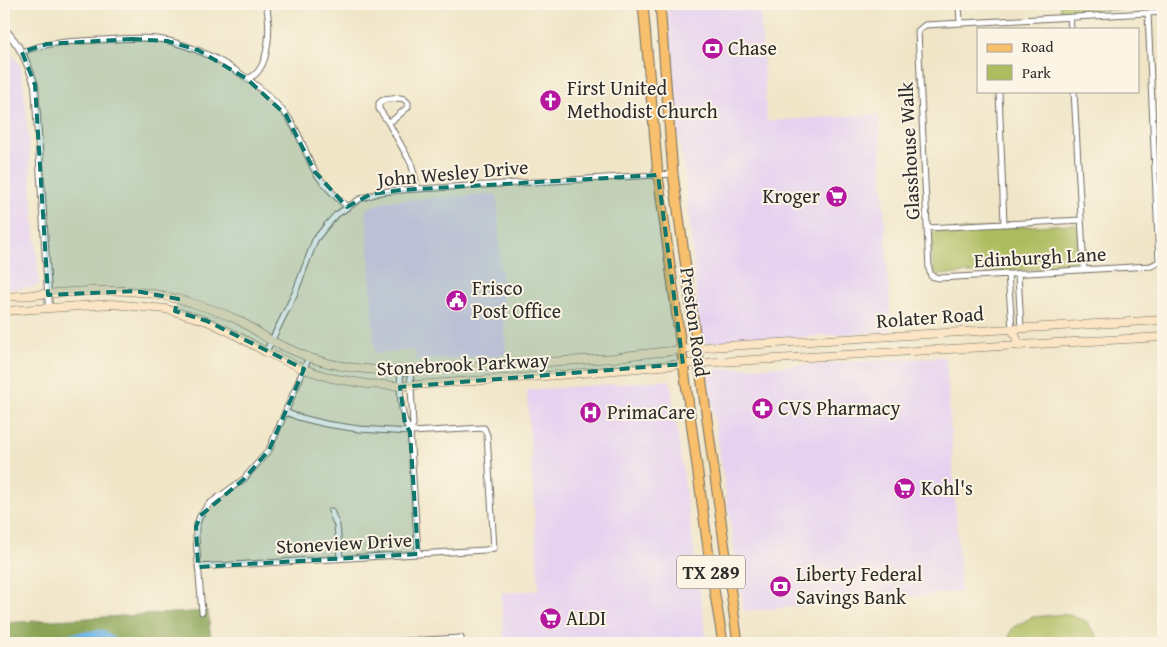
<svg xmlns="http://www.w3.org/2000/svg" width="1167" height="647" viewBox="0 0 1167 647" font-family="'Gentium Book Plus',serif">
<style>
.built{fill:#e6d2f0}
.green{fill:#adbc5e;stroke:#6c7444}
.forest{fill:#8aa455;stroke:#5a6840}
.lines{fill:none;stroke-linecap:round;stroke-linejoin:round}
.river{stroke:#6db3e4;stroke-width:11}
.minor-casing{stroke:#706c62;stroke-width:7}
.tertiary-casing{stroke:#706c62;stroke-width:8}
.secondary-casing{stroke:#706c62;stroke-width:9}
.primary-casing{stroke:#706c62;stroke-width:11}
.minor{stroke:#fff;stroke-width:5}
.tertiary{stroke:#fff;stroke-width:6}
.secondary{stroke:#fce5c4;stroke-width:8}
.primary{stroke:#f8bf6c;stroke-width:9}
.marked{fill:#0f766e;fill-opacity:0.2;stroke:#0f766e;stroke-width:4;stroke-dasharray:10 6;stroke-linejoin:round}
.labels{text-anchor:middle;stroke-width:4;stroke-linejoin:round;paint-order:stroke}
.shield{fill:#fcf5e5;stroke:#6a6863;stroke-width:1}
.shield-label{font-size:19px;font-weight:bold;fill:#2b2b2b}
.poi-label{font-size:20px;fill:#2b2b2b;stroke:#fcf5e5;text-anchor:start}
.street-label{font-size:20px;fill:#2b2b2b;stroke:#fcf5e5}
</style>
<rect width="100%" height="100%" fill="#fcf5e5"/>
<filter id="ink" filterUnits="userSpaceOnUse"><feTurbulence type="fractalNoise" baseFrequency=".02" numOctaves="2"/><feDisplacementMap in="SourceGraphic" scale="10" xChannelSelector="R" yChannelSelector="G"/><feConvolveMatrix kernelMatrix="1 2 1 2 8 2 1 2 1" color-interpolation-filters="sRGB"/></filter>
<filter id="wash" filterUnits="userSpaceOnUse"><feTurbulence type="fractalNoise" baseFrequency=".0096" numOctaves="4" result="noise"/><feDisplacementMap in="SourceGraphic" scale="20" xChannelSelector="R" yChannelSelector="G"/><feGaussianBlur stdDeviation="1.12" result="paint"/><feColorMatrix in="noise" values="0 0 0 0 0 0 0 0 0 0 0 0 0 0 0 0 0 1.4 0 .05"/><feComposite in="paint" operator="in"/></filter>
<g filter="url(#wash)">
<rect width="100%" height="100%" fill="#f0e5c7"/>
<path class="built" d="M 667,4 L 760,4 L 767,121 L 879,114 L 891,331 L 701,344 L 686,182 L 677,127 Z
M 4,43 L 20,65 L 23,82 L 26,109 L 39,285 L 33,287 L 4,289 Z
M 497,194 L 506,355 L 416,360 L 415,350 L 375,353 L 366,209 L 387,201 Z
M 946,357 L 961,592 L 744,611 L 707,370 Z
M 670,380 L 707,643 L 504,643 L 501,593 L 539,590 L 527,390 Z"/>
<path class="green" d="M 1060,4 L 1163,4 L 1163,7 L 1061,13 Z
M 1074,224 L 1078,227 L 1080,264 L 1077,267 L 937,275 L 933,270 L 931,236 L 936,231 Z
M 1066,614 L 1086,621 L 1102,643 L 1007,643 L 1012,628 L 1032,617 Z"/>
<path class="forest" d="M 208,611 L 211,643 L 4,643 L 4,623 Z"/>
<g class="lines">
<path class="river" d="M 51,643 L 70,639 L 101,635 L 112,643"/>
</g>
</g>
<g filter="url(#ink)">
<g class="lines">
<defs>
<path id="minor" d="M 959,4 L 960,23
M 1148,13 L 1159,262 L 1151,266 L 939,278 L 931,276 L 929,269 L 918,31 L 925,25 L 1148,13 L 1163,12
M 1070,17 L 1071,29
M 22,52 C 47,42 74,41 101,40 C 123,39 148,36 169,41 C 212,51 259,81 287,116 C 301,133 305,155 316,173 C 325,186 336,197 347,207
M 247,79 C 271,72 271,23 266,4
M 999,91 L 1004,224
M 1074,91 L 1084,270
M 400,98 L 404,99 L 408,103 L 408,107 L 393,120 L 388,122 L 379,109 L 379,103 L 383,100 Z
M 388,122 L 411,163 L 418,189
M 927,228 L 1081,220
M 1008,274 L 1012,328
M 1018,274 L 1021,328
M 266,352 L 295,293 L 315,240 L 327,225 L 336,215 L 360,199 L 381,192 L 401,190 L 673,174
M 410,370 L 413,424 L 410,432 L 418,554
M 401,371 C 399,390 400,415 410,432
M 331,511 L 337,526 L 340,558
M 198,567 L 485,550 L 494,548 L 487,435 L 484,428 L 410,432 L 359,429 L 326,424 L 298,417 L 285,412
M 202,612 L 196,539 L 196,527 L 200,516 L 209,504 L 244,479 L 269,450 L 309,357
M 369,643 L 461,638 L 461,643"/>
<path id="tertiary" d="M 4,29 C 20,44 28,64 35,85 L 49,308"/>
<path id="secondary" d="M 4,297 C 59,294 123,283 177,299 C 197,304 219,311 238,320 C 249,326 259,333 270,340 C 282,346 296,352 308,357 C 338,368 369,370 401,371 L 614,358 L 632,355 L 709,347 L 1163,320
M 4,311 L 112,304 L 166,309 L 207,321 L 232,333 L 266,352 L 304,369 L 331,378 L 367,384 L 400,386 L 559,375 L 683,364 L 1163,337
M 1012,328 L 1020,346"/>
<path id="primary" d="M 643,4 L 658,175 L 711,571 L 723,643
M 660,4 L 673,174 L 738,643"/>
</defs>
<use href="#minor" class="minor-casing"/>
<use href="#tertiary" class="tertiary-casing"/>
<use href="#secondary" class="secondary-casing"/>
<use href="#primary" class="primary-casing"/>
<use href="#minor" class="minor"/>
<use href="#tertiary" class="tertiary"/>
<use href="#secondary" class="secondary"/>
<use href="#primary" class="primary"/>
</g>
</g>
<path class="marked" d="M 132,39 L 167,41 L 198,50 L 247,79 L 286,115 L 315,172 L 347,207 L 371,194 L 401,190 L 658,175 L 683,364 L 400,387 L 405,423 L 410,432 L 418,554 L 198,567 L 196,527 L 200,516 L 244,479 L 269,450 L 304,369 L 207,321 L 175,311 L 178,299 L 136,291 L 48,295 L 35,85 L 22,52 L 47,44 Z"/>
<defs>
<symbol id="bank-disc" viewBox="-11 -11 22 22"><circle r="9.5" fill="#b5179e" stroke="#fcf5e5"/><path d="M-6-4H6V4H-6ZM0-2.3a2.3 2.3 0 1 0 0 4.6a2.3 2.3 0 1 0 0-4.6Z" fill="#fff"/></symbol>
<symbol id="church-disc" viewBox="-11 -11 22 22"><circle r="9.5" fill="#b5179e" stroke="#fcf5e5"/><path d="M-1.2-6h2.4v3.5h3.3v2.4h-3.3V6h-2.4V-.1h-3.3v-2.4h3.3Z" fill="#fff"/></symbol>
<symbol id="supermarket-disc" viewBox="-11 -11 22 22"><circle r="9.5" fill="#b5179e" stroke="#fcf5e5"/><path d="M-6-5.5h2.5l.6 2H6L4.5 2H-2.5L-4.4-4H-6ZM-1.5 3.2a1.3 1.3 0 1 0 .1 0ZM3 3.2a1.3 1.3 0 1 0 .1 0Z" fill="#fff"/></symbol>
<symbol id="civic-disc" viewBox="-11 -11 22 22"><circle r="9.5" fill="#b5179e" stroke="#fcf5e5"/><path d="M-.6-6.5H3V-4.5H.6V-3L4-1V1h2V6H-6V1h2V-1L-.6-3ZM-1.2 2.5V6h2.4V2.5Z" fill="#fff"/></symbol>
<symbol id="pharmacy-disc" viewBox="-11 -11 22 22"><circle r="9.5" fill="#b5179e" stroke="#fcf5e5"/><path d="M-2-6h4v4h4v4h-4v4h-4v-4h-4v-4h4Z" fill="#fff"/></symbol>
<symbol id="hospital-disc" viewBox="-11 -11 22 22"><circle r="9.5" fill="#b5179e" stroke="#fcf5e5"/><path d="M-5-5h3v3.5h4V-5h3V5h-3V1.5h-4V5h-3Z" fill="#fff"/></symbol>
</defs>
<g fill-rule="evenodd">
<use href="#bank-disc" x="700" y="36" width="25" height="25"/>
<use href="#church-disc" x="538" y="88" width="25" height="25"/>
<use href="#supermarket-disc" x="824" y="184" width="25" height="25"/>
<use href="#civic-disc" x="444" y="288" width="25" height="25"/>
<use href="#pharmacy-disc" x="750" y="396" width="25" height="25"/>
<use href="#hospital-disc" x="578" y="400" width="25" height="25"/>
<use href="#supermarket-disc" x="892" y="476" width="25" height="25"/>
<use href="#bank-disc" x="768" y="574" width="25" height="25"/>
<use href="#supermarket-disc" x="538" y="606" width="25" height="25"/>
</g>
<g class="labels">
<rect class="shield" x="677" y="555.5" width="68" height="33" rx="4"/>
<g class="shield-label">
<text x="711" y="579">TX 289</text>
</g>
<g class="poi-label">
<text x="728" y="55">Chase</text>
<text x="567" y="95">First United<tspan x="567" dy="23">Methodist Church</tspan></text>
<text x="820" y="203" text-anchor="end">Kroger</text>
<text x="472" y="295">Frisco<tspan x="472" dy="23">Post Office</tspan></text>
<text x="778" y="415">CVS Pharmacy</text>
<text x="607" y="419">PrimaCare</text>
<text x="921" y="495">Kohl's</text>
<text x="796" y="581">Liberty Federal<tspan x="796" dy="23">Savings Bank</tspan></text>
<text x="566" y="625">ALDI</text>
</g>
<g class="street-label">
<text transform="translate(909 151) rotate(-93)" y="7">Glasshouse Walk</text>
<text transform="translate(453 173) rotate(-5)" y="7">John Wesley Drive</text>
<text transform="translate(1040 257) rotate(-3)" y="7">Edinburgh Lane</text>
<text transform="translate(930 317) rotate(-4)" y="7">Rolater Road</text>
<text transform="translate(695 322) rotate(82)" y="7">Preston Road</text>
<text transform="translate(463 364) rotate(-3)" y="7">Stonebrook Parkway</text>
<text transform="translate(344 543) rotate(-3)" y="7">Stoneview Drive</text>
</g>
</g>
<rect width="1167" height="647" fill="none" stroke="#fcf5e5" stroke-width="20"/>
<rect x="977" y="28" width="162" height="65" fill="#fcf5e5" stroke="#a8a49b"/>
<rect x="987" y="44" width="25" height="8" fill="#f8bf6c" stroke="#a8a49b"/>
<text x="1022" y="52" font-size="15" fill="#2b2b2b">Road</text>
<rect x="987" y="65" width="25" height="15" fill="#adbc5e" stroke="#a8a49b"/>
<text x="1022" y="78" font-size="15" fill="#2b2b2b">Park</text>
</svg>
